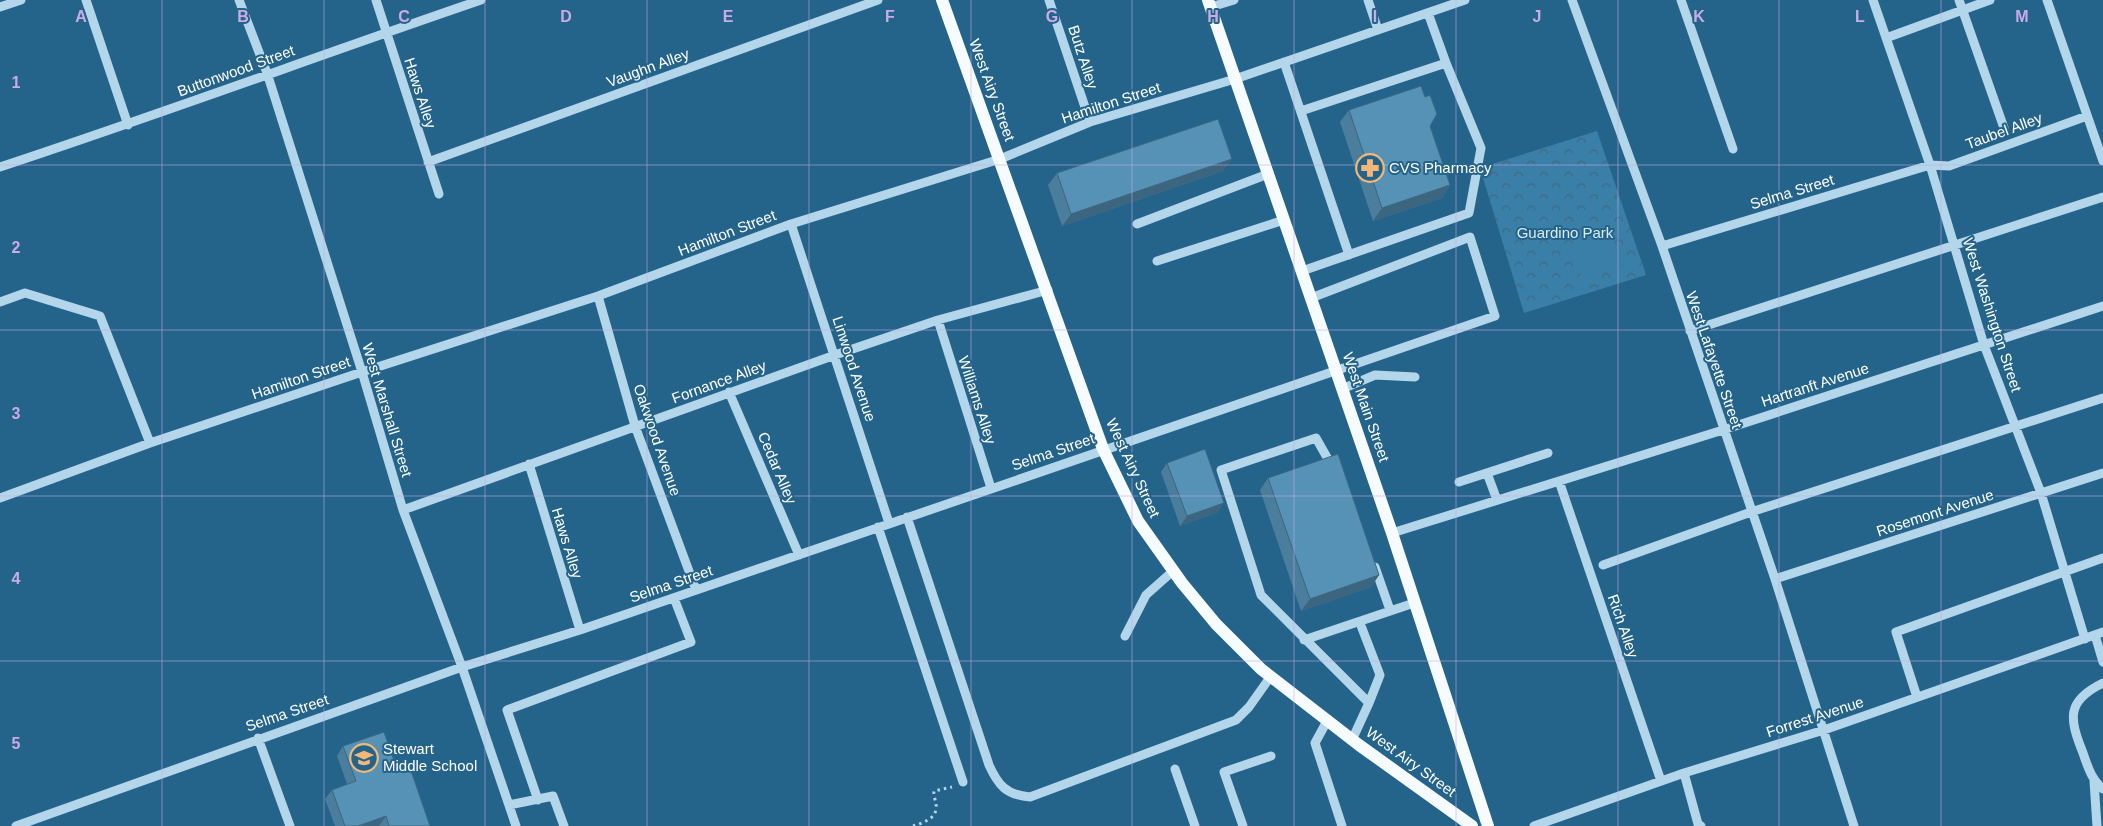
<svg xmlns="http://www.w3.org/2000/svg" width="2103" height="826" viewBox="0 0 2103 826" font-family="Arial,sans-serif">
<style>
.park{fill:url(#park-crowns)}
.pitch{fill:#3a7fa7}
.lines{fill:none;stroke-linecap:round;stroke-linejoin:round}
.path{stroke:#b3d6ea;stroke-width:3;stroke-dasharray:2.5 4;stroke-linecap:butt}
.minor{stroke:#b3d6ea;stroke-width:9}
.major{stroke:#f6fbfe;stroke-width:12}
.wall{fill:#4a7e9c}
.shaded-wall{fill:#3c667f}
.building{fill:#5692b5;stroke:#3c667f}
.grid{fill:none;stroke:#caabe5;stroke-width:1;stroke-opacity:0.55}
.labels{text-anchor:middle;stroke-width:4;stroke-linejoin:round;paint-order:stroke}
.street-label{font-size:15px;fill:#fff;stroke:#25648a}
.poi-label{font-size:15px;fill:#fff;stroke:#25648a;text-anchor:start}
.park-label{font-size:15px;fill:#d7ecf7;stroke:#25648a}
.grid-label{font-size:16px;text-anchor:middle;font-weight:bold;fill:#caabe5;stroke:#25648a;stroke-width:4;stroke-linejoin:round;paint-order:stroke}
</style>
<defs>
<pattern id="park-crowns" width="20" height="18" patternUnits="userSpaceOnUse" patternTransform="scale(1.25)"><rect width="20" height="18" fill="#3a7fa7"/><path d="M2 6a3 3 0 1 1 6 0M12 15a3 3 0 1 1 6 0" fill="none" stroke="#42687e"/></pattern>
</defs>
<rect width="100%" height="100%" fill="#25648a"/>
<path class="park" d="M 1597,131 L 1646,275 L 1524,313 L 1480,168 Z"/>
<path class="pitch" d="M 1611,233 L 1623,267 L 1583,280 L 1571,247 Z"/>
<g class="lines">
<path class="path" d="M 913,826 C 922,823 936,819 936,808 C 937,802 933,797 934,791 L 952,787"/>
<path class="minor" d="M 86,0 L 128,125
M 239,0 L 267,73 L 362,372 L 403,510 L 462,667 L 516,826
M 376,0 L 439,194
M 1049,0 L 1090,122
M 1368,0 L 1378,30
M 1572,0 L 1662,246 L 1775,579 L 1854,826
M 1681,0 L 1733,149
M 1873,0 L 1930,165 L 1984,345 L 2041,493 L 2085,639
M 1959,0 L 2004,128
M 2047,0 L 2103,161
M 0,7 L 21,0
M 1211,7 L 1234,0
M 1428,13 L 1446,63
M 1886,38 L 1990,0
M 1284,62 L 1349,255
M 1301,111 L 1446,63 L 1481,148 L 1469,213 L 1302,271
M 428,162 L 878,0
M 0,167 C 161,114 320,55 481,0
M 791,224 L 889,523
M 1137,224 L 1268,174
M 1662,246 L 1930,165 L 1949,166 L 2087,116
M 1157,261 L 1284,220
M 598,296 L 635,426 L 696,590
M 0,302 L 25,293 L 100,316 L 150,443
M 938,320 L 991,488
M 1690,331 L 2103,197
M 1342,389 L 1375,375 L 1415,377
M 729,392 L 799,555
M 529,464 L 580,630
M 1333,468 L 1316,438 L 1221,470 L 1261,595 L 1369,703 L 1352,740
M 1487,473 L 1497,500
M 1559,481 L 1661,781
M 1459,482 L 1548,453
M 0,498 L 150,443 L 362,372 L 598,296 L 791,224 L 1000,159 L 1090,122 L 1235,79 L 1465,0
M 403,510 L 835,355 L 938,320 L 1048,290
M 907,517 L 989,765 C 998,785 1006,795 1030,797 L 1236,720 L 1249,707 L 1271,676
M 878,527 L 963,782
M 1392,533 L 1723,430 L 2103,306
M 1603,565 L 1751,512 L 2103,398
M 1375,567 L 1390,610
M 1775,579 L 2103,473
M 1360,623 L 1380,675 L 1369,703
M 2095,635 L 2103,662
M 1125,636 L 1146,595 L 1173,571
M 1304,640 L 1414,603
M 2103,683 C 2066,701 2069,718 2083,753 C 2088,767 2091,779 2103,789
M 1917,697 L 1896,632 L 2103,558
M 1327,721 L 1315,743 L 1342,826
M 258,738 L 290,826
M 1175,769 L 1195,826
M 1684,773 L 1698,824 L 1701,826
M 2094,781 L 2097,826
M 538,800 L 507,710 L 691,642 L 674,598
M 509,805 L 553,796 L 564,826
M 16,826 L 462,667 L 580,630 L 1495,316 L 1470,237 L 1311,298
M 1243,826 L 1224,772 L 1271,756
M 1534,826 L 1684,773 L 1824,730 L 2103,632"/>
<path class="major" d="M 942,0 L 1103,449 L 1138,521 L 1182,583 L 1216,624 L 1261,669 L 1359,745 L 1472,826
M 1208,0 L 1392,533 L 1488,826"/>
</g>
<path class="wall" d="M 1349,110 L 1430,126 L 1450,185 L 1442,198 L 1373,221 L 1340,122 Z
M 1223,171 L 1062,226 L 1048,185 L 1057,173 Z
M 1167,463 L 1218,512 L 1180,526 L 1161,472 Z
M 1268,478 L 1379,575 L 1371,587 L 1301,611 L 1260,490 Z
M 343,746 L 396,766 L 430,826 L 335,826 L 325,799 L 332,790 L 347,784 L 337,756 Z"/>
<path class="shaded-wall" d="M 1232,159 L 1223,171 L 1062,226 L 1071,214 Z
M 1450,185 L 1442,198 L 1373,221 L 1382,208 Z
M 1224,503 L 1218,512 L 1180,526 L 1187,516 Z
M 1379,575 L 1371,587 L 1301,611 L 1310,599 Z
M 386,816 L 379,826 L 358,826 Z"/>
<path class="building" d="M 1421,86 L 1425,97 L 1430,95 L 1437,114 L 1430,126 L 1450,185 L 1382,208 L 1349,110 Z
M 1218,119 L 1232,159 L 1071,214 L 1057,173 Z
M 1205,449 L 1224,503 L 1187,516 L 1167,463 Z
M 1338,454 L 1379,575 L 1310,599 L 1268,478 Z
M 384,732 L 396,766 L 408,762 L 430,826 L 389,826 L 386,816 L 358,826 L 345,826 L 332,790 L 356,781 L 343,746 Z"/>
<path class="grid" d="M 162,0 L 162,826M 324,0 L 324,826M 485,0 L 485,826M 647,0 L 647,826M 809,0 L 809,826M 971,0 L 971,826M 1132,0 L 1132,826M 1294,0 L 1294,826M 1456,0 L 1456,826M 1618,0 L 1618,826M 1779,0 L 1779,826M 1941,0 L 1941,826M 0,165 L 2103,165M 0,330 L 2103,330M 0,496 L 2103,496M 0,661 L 2103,661"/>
<defs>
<symbol id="pharmacy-ring" viewBox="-11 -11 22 22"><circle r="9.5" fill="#25648a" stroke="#f3b877" stroke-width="1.5"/><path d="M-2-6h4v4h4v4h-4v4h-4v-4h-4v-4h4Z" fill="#f3b877"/></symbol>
<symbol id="school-ring" viewBox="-11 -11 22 22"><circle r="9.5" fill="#25648a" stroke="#f3b877" stroke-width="1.5"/><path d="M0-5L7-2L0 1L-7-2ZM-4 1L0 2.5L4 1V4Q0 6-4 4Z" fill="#f3b877"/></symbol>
</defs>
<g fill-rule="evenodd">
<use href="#pharmacy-ring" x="1354" y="152" width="32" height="32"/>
<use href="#school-ring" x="348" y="742" width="32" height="32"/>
</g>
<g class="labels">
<g class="street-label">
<text transform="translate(1083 57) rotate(72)" y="5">Butz Alley</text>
<text transform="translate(648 68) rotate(-20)" y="5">Vaughn Alley</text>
<text transform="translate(236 71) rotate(-20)" y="5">Buttonwood Street</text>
<text transform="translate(992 90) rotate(70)" y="5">West Airy Street</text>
<text transform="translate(420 93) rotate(72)" y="5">Haws Alley</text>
<text transform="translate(1111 103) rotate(-18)" y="5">Hamilton Street</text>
<text transform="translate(2004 131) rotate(-20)" y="5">Taubel Alley</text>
<text transform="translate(1792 192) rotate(-17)" y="5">Selma Street</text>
<text transform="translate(727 233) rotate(-21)" y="5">Hamilton Street</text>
<text transform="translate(1992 315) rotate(72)" y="5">West Washington Street</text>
<text transform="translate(1714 360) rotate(71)" y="5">West Lafayette Street</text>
<text transform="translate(854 369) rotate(72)" y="5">Linwood Avenue</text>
<text transform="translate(301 378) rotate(-19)" y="5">Hamilton Street</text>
<text transform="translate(719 382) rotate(-20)" y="5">Fornance Alley</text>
<text transform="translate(1815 385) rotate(-18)" y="5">Hartranft Avenue</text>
<text transform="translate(977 400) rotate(72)" y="5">Williams Alley</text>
<text transform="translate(1366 407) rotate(71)" y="5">West Main Street</text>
<text transform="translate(387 410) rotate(73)" y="5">West Marshall Street</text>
<text transform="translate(657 440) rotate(71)" y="5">Oakwood Avenue</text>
<text transform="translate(1053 452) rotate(-19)" y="5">Selma Street</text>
<text transform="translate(777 468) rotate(67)" y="5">Cedar Alley</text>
<text transform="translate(1133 468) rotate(65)" y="5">West Airy Street</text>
<text transform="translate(1935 513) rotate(-18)" y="5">Rosemont Avenue</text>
<text transform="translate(567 543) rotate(73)" y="5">Haws Alley</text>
<text transform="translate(671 584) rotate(-19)" y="5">Selma Street</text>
<text transform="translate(1623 626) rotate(71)" y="5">Rich Alley</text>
<text transform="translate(287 713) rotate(-19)" y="5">Selma Street</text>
<text transform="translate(1815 717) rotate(-18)" y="5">Forrest Avenue</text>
<text transform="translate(1411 762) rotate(36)" y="5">West Airy Street</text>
</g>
<g class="poi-label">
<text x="1389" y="173">CVS Pharmacy</text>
<text x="383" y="754">Stewart<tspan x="383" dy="17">Middle School</tspan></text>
</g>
<g class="park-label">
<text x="1565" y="238">Guardino Park</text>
</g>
</g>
<g class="grid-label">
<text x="81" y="22">A</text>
<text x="243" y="22">B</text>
<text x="404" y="22">C</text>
<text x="566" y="22">D</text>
<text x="728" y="22">E</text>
<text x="890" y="22">F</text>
<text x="1052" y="22">G</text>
<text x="1213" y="22">H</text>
<text x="1375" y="22">I</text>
<text x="1537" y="22">J</text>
<text x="1699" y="22">K</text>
<text x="1860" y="22">L</text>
<text x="2022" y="22">M</text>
<text x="16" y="88">1</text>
<text x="16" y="253">2</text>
<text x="16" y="419">3</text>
<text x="16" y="584">4</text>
<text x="16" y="749">5</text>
</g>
</svg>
